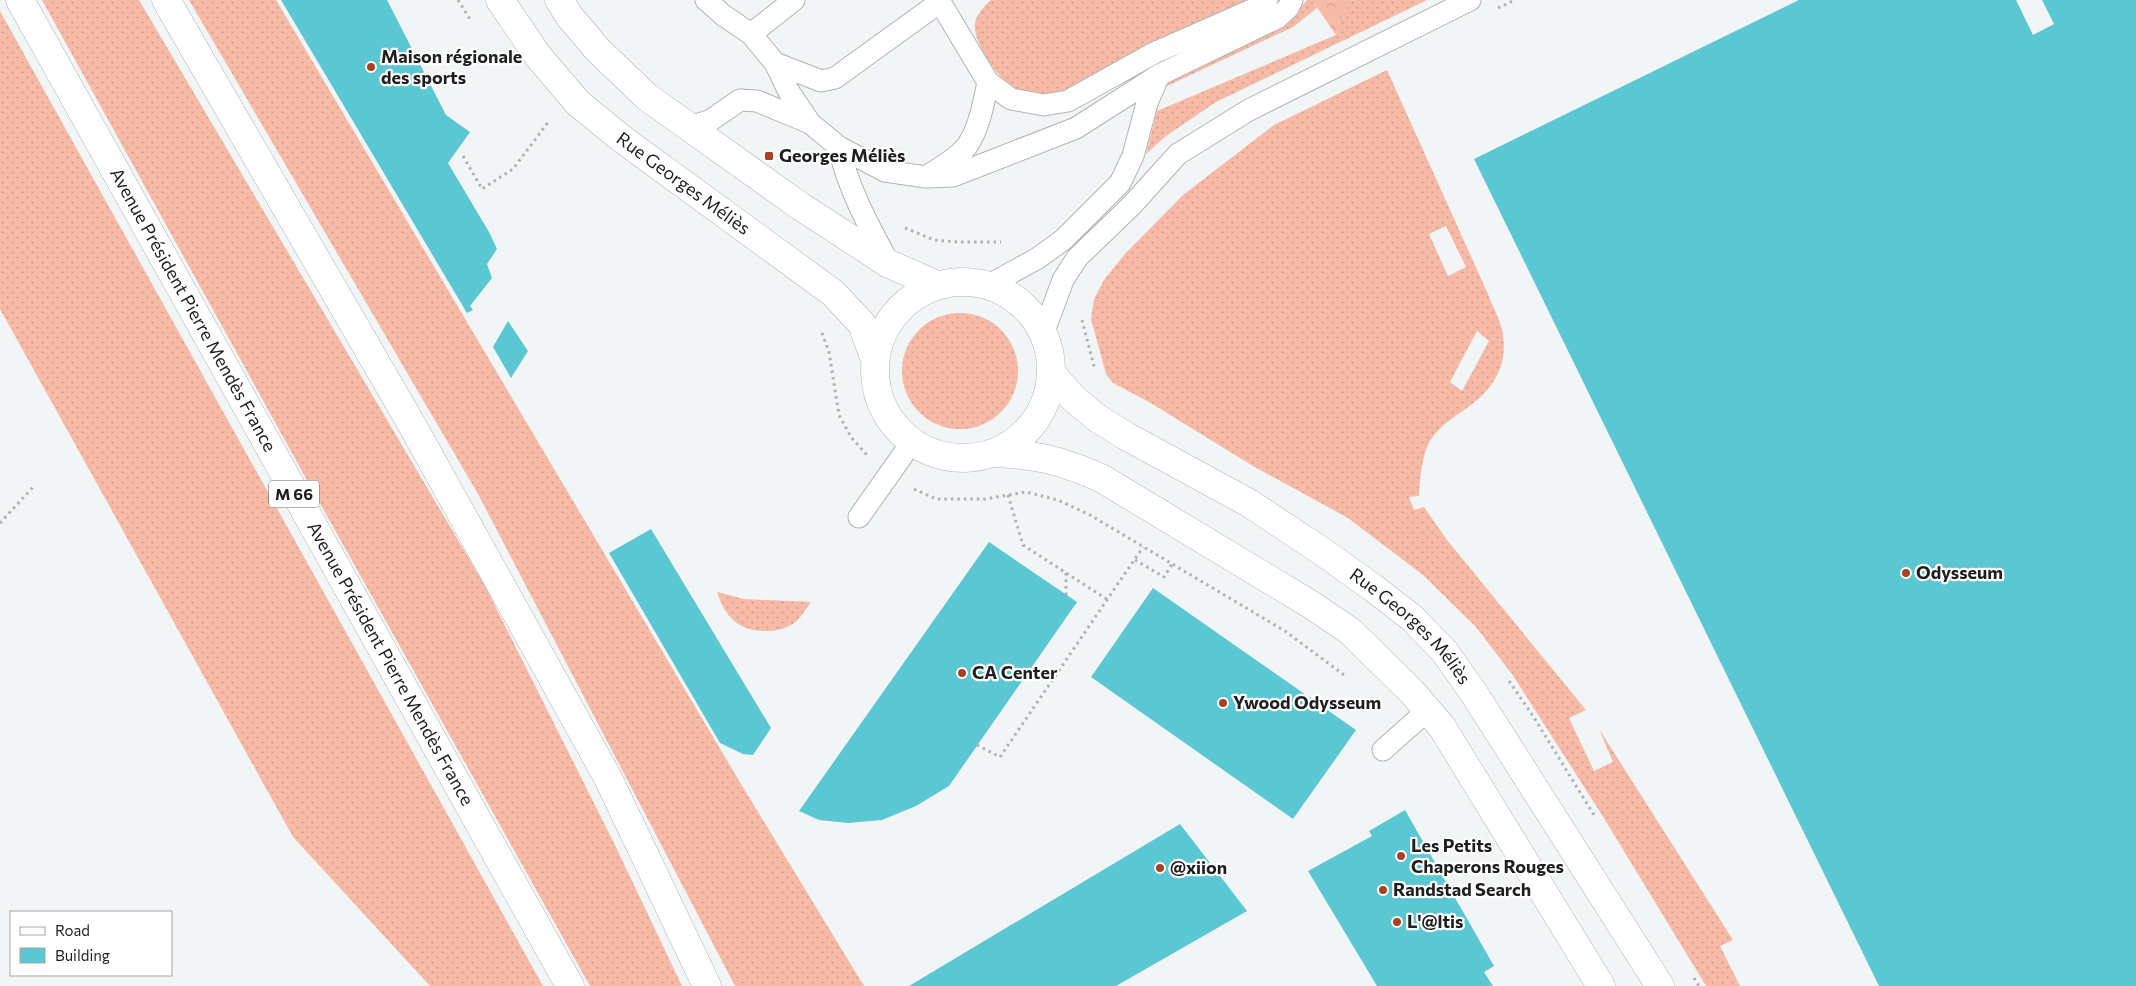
<svg xmlns="http://www.w3.org/2000/svg" width="2136" height="986" viewBox="0 0 2136 986" font-family="Commissioner,sans-serif">
<style>
.grass{fill:url(#grass-dots);fill-rule:evenodd}
.forest{fill:url(#forest-crowns)}
.building{fill:#5bc7d3}
.lines{fill:none;stroke-linecap:round;stroke-linejoin:round}
.lane-casing{stroke:#b0b4b4;stroke-width:23}
.secondary-casing{stroke:#b0b4b4;stroke-width:29}
.primary-casing{stroke:#b0b4b4;stroke-width:29}
.path{stroke:#aeb1b1;stroke-width:3;stroke-dasharray:2.5 4;stroke-linecap:butt}
.lane{stroke:#fff;stroke-width:21}
.secondary{stroke:#fff;stroke-width:28}
.primary{stroke:#fff;stroke-width:28}
.poi-dot{fill:#a94220;stroke:#fff;stroke-width:2}
.labels{text-anchor:middle;stroke-width:4.5;stroke-linejoin:round;paint-order:stroke}
.shield{fill:#fff;stroke:#626262;stroke-width:1}
.shield-label{font-size:16px;font-weight:bold;fill:#1e1f1f}
.poi-label{font-size:18px;font-weight:bold;fill:#1e1f1f;stroke:#fff;text-anchor:start}
.street-label{font-size:18px;fill:#1e1f1f;stroke:#fff}
</style>
<defs>
<pattern id="grass-dots" width="8" height="8" patternUnits="userSpaceOnUse" patternTransform="scale(1.25)"><rect width="8" height="8" fill="#f6baa7"/><path d="M2 2h.1M6 6h.1" fill="none" stroke="#d29f8f" stroke-width="1.8" stroke-linecap="round"/></pattern>
<pattern id="forest-crowns" width="20" height="18" patternUnits="userSpaceOnUse" patternTransform="scale(1.25)"><rect width="20" height="18" fill="#f6baa7"/><path d="M2 6a3 3 0 1 1 6 0M12 15a3 3 0 1 1 6 0" fill="none" stroke="#d29f8f"/></pattern>
</defs>
<rect width="100%" height="100%" fill="#f1f5f5"/>
<path class="grass" d="M 42,0 L 139,0 L 484,584 L 614,843 L 682,986 L 590,986 L 308,482 Z
M 189,0 L 276,0 L 738,779 L 864,986 L 735,986 L 478,494 Z
M 991,0 L 1248,0 L 1064,93 C 1050,96 1036,97 1022,92 C 1003,87 977,49 975,29 C 973,18 983,7 991,0 Z
M 1307,0 L 1312,0 L 1317,8 L 1293,27 L 1167,86 L 1169,80 C 1209,61 1281,35 1307,0 Z
M 1352,0 L 1427,0 L 1216,102 L 1166,136 L 1146,154 L 1157,111 L 1336,35 L 1339,20 Z
M 0,11 L 543,986 L 430,986 L 293,837 L 0,309 Z
M 1387,70 L 1488,294 C 1492,305 1499,318 1502,329 C 1510,368 1491,392 1461,412 C 1448,421 1433,432 1427,447 C 1421,463 1420,480 1419,496 L 1409,497 L 1414,510 L 1424,507 L 1447,540 L 1586,710 L 1569,718 L 1594,771 L 1613,762 L 1599,729 L 1733,940 L 1720,946 L 1740,986 L 1706,986 L 1602,815 L 1512,674 L 1475,626 L 1423,575 L 1348,518 L 1253,466 L 1149,402 L 1113,383 L 1106,374 L 1091,319 L 1094,299 L 1104,280 L 1124,255 L 1183,195 L 1274,125 ZM 1446,226 L 1466,267 L 1448,276 L 1429,234 ZM 1477,331 L 1489,341 L 1462,391 L 1450,382 Z
M902 371a58 58 0 1 1 116 0a58 58 0 1 1-116 0Z
M 717,592 L 744,599 L 811,602 C 805,610 800,620 791,625 C 784,629 775,631 768,631 C 739,632 725,617 717,592 Z"/>
<path class="forest" d="M 1312,0 L 1352,0 L 1339,20 L 1336,35 Z"/>
<path class="building" d="M 281,0 L 387,0 L 446,115 L 470,132 L 448,163 L 489,232 L 497,249 L 487,264 L 492,278 L 470,306 L 473,310 L 467,313 Z
M 1799,0 L 2016,0 L 2033,35 L 2054,24 L 2042,0 L 2136,0 L 2136,986 L 1879,986 L 1474,159 Z
M 508,321 L 528,351 L 511,378 L 493,347 Z
M 651,529 L 771,728 L 753,755 L 743,754 L 720,743 L 609,553 Z
M 989,542 L 1077,602 L 949,786 L 916,806 L 882,820 L 848,823 L 819,820 L 799,811 Z
M 1153,588 L 1356,730 L 1293,819 L 1091,677 Z
M 1405,810 L 1494,966 L 1484,972 L 1493,986 L 1377,986 L 1308,871 L 1372,836 L 1369,831 Z
M 1180,824 L 1247,911 L 1116,986 L 909,986 Z"/>
<g class="lines">
<defs>
<path id="lane" d="M 706,0 L 723,15 L 751,34 L 775,63 L 789,92 L 810,123
M 751,34 L 794,0
M 775,63 L 821,81 L 835,78 L 940,2 L 988,82 L 1011,99 L 1044,105 L 1068,101 L 1154,53 L 1254,9 L 1267,0
M 691,127 L 711,120 L 740,100 L 757,101 L 810,123 L 839,147 L 885,171 L 926,177 L 953,176 L 1076,128 L 1159,75
M 839,147 C 848,189 869,226 889,264
M 926,177 C 939,168 957,159 967,146 C 979,129 984,102 988,82
M 989,285 L 1038,258 L 1064,239 L 1120,183 L 1133,156 L 1147,103 L 1159,75 L 1277,18 L 1288,8 L 1292,0
M 1043,334 L 1063,280 L 1077,258 L 1132,205 L 1178,154 L 1249,110 L 1470,0
M 859,517 L 912,442
M 1383,750 L 1428,710"/>
<g id="secondary">
<path id="s1" d="M 500,0 L 538,56 L 578,103 L 622,139 L 833,293 L 862,324 L 874,357"/>
<path d="M 559,0 L 570,17 L 598,50 L 647,97 L 800,206 L 889,264 L 937,285"/>
<circle cx="963" cy="370" r="88"/>
<path id="s2" d="M 1053,375 L 1072,397 L 1097,418 L 1126,436 L 1249,503 L 1323,552 L 1372,587 L 1412,618 L 1445,652 L 1477,698 L 1660,986"/>
<path d="M 997,453 C 1039,455 1062,461 1101,478 L 1310,604 L 1350,631 L 1412,692 L 1442,727 L 1601,986"/>
</g>
<g id="primary">
<path id="s3" d="M 20,0 L 570,986"/>
<path d="M 166,0 L 412,425 L 608,778 L 707,986"/>
</g>
</defs>
<use href="#lane" class="lane-casing"/>
<use href="#secondary" class="secondary-casing"/>
<use href="#primary" class="primary-casing"/>
<path class="path" d="M 458,0 L 470,19
M 1498,8 L 1515,0
M 463,156 L 482,189 L 513,169 L 549,121
M 905,228 L 934,240 L 958,242 L 1001,242
M 1082,320 L 1095,370
M 822,333 L 829,352 L 839,415 L 851,437 L 867,455
M 914,489 L 936,499 L 985,499 L 1026,492 L 1058,500 L 1090,515 L 1285,631 L 1344,675
M 1008,495 L 1023,545 L 1108,600
M 0,523 L 35,485
M 1135,560 L 1164,577 L 1172,564
M 1066,573 L 1066,595
M 1509,681 L 1533,716 L 1594,815
M 977,745 L 1000,757 L 1143,547
M 1694,978 L 1699,986"/>
<use href="#lane" class="lane"/>
<use href="#secondary" class="secondary"/>
<use href="#primary" class="primary"/>
</g>
<g class="poi-dot">
<circle cx="371" cy="67" r="5"/>
<rect x="764" y="151" width="10" height="10" rx="2.5"/>
<circle cx="1906" cy="573" r="5"/>
<circle cx="962" cy="673" r="5"/>
<circle cx="1223" cy="703" r="5"/>
<circle cx="1401" cy="856" r="5"/>
<circle cx="1160" cy="868" r="5"/>
<circle cx="1383" cy="890" r="5"/>
<circle cx="1397" cy="922" r="5"/>
</g>
<g class="labels">
<rect class="shield" x="269" y="480.5" width="50" height="27" rx="4"/>
<g class="shield-label">
<text x="294" y="500">M 66</text>
</g>
<g class="poi-label">
<text x="381" y="63">Maison régionale<tspan x="381" dy="21">des sports</tspan></text>
<text x="779" y="162">Georges Méliès</text>
<text x="1916" y="579">Odysseum</text>
<text x="972" y="679">CA Center</text>
<text x="1233" y="709">Ywood Odysseum</text>
<text x="1411" y="852">Les Petits<tspan x="1411" dy="21">Chaperons Rouges</tspan></text>
<text x="1170" y="874">@xiion</text>
<text x="1393" y="896">Randstad Search</text>
<text x="1407" y="928">L'@ltis</text>
</g>
<g class="street-label">
<text dy="6" stroke="none"><textPath href="#s1" startOffset="262">Rue Georges Méliès</textPath></text>
<text dy="6" stroke="none"><textPath href="#s3" startOffset="355">Avenue Président Pierre Mendès France</textPath></text>
<text dy="6" stroke="none"><textPath href="#s2" startOffset="440">Rue Georges Méliès</textPath></text>
<text dy="6" stroke="none"><textPath href="#s3" startOffset="760">Avenue Président Pierre Mendès France</textPath></text>
</g>
</g>
<rect x="10" y="911" width="162" height="65" fill="#ffffff" stroke="#a5a5a5"/>
<rect x="20" y="927" width="25" height="8" fill="#ffffff" stroke="#a5a5a5"/>
<text x="55" y="936" font-size="15" fill="#1e1f1f">Road</text>
<rect x="20" y="948" width="25" height="15" fill="#5bc7d3" stroke="#a5a5a5"/>
<text x="55" y="961" font-size="15" fill="#1e1f1f">Building</text>
</svg>
